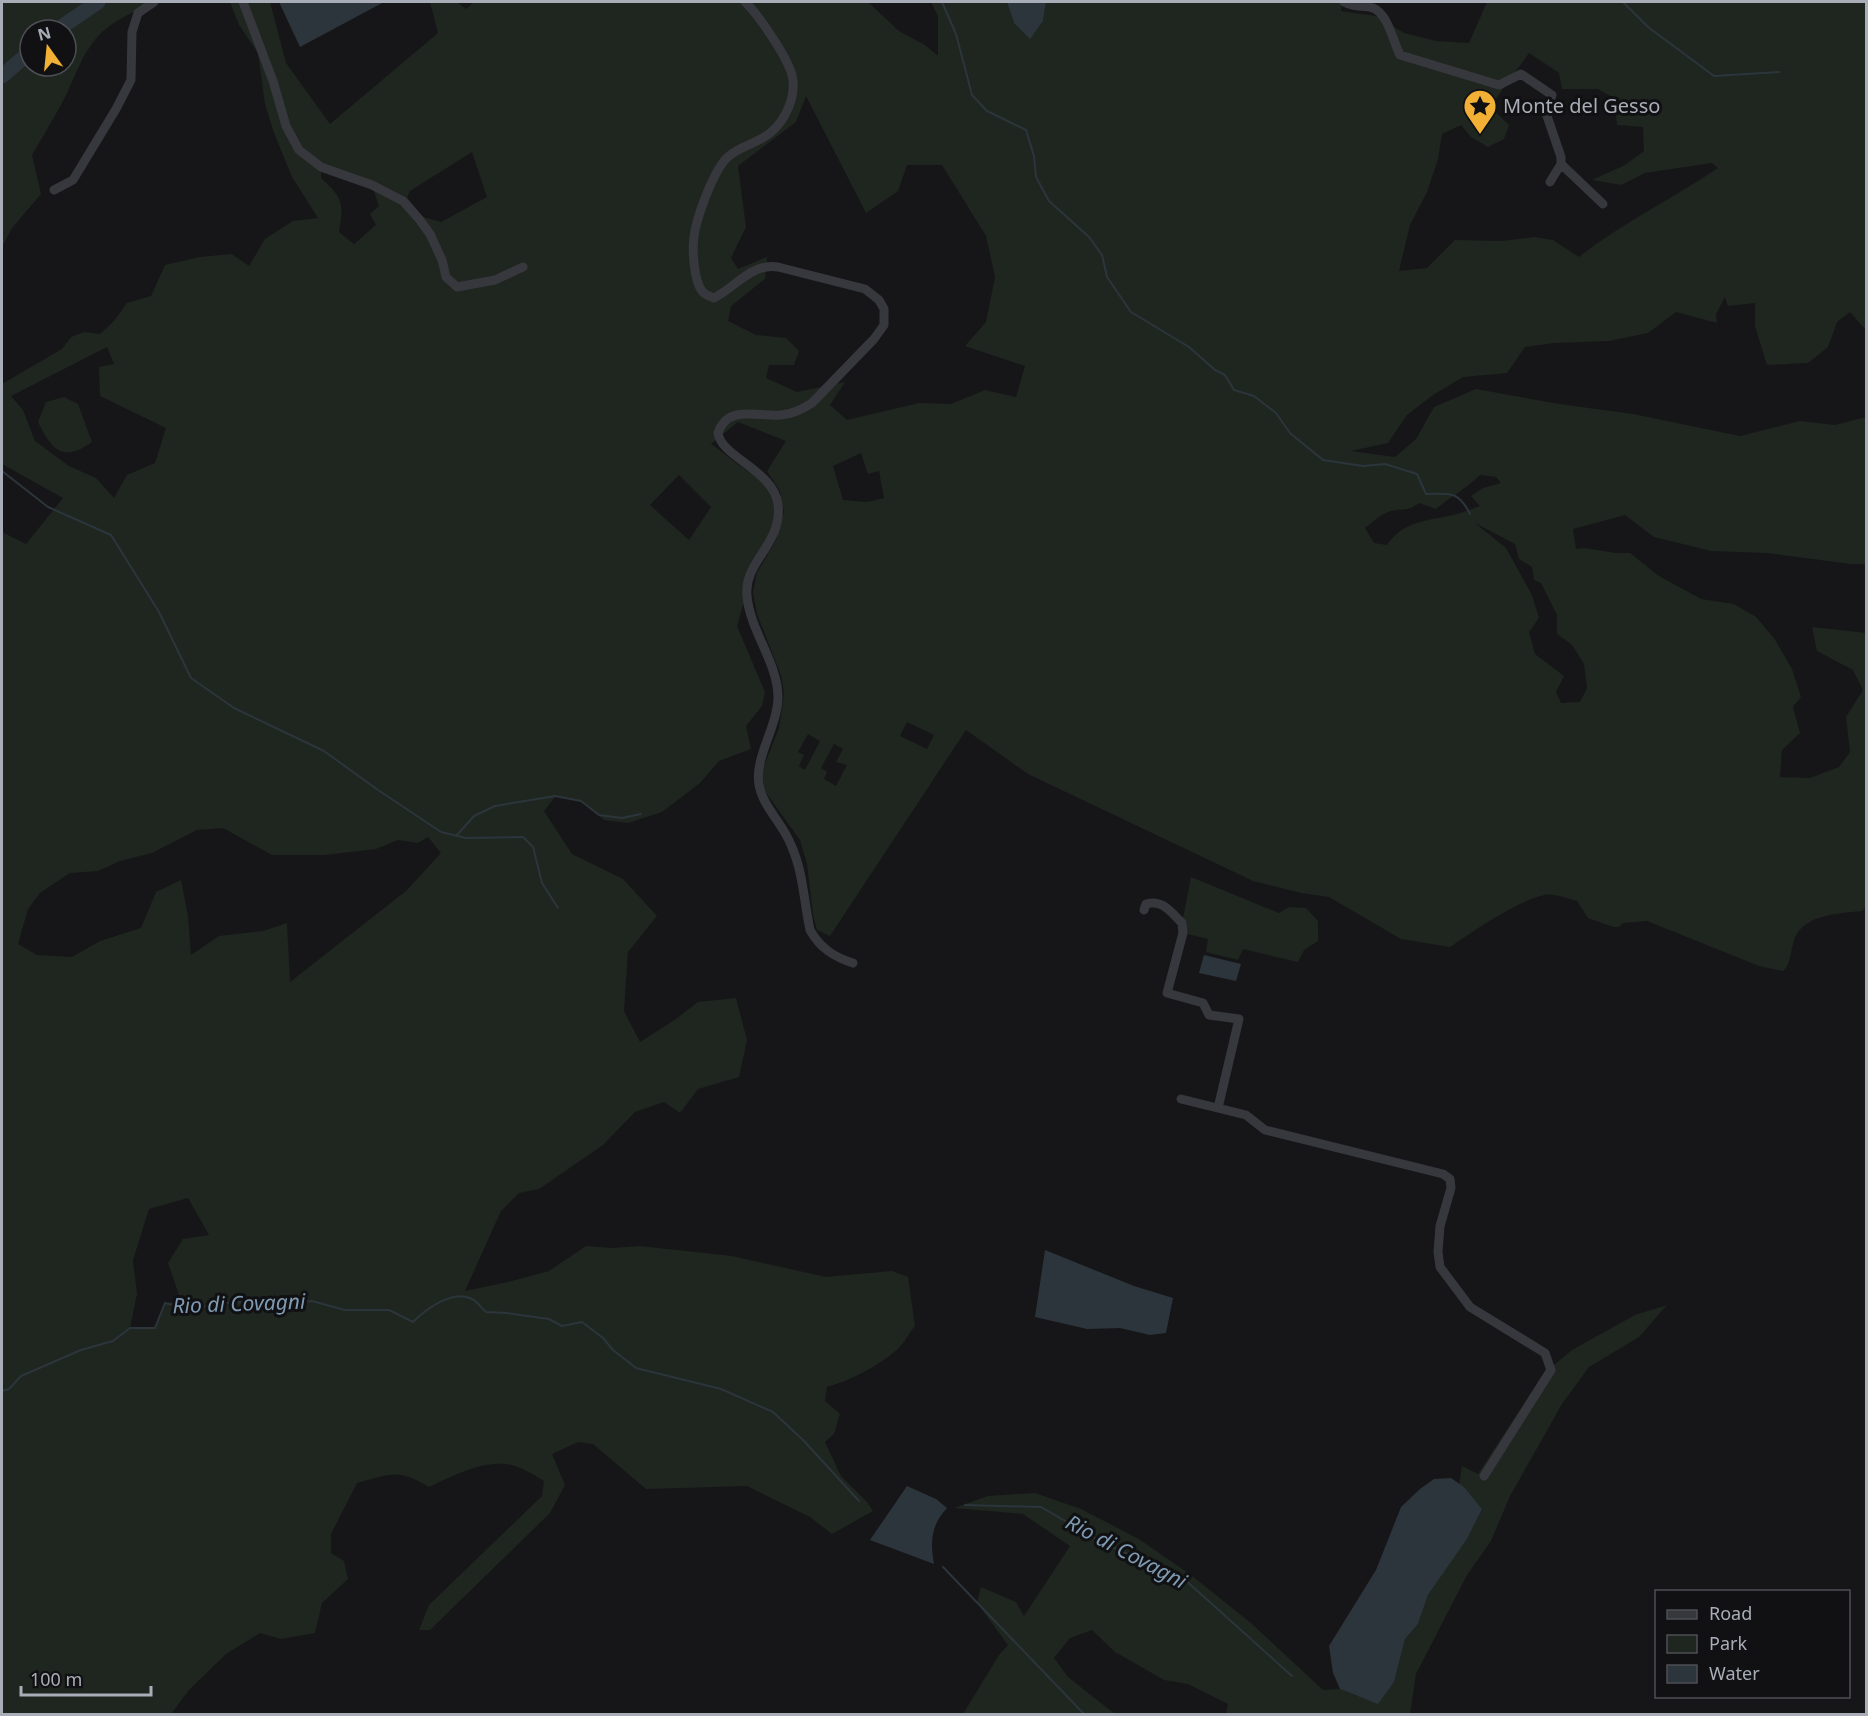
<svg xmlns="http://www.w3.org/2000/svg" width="1868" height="1716" viewBox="0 0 1868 1716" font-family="'Noto Sans',sans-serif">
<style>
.green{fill:#1e261f;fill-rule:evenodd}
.water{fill:#2c353c}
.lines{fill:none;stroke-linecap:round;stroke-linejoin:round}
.stream{stroke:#2c353c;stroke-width:2}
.river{stroke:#2c353c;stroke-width:15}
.minor{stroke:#37383d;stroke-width:9}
.labels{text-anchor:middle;stroke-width:6;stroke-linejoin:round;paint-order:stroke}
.poi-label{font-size:20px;fill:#a8adb8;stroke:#111113;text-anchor:start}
.water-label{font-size:21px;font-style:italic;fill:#7f9bb3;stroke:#111113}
</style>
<rect width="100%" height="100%" fill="#161618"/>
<path class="green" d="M 2,2 L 148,2 C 134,14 115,19 101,33 C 83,52 78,70 67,93 C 57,114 44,134 32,155 L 41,194 L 12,228 L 2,247 ZM 30,30 L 66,30 L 66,66 L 30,66 Z
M 230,2 L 270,2 L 286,63 L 330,124 L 438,33 L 430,2 L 457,2 L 466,9 L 474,2 L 868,2 L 899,31 L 925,45 L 938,56 L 938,16 L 931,2 L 1007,2 L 1014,23 L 1043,21 L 1046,2 L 1342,2 L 1341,11 L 1376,16 L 1404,33 L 1436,41 L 1469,43 L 1487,2 L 1866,2 L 1866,330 L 1850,312 L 1837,322 L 1828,347 L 1808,363 L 1767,365 L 1755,326 L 1755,303 L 1728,306 L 1725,297 L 1716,314 L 1717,323 L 1676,312 L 1648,333 L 1609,341 L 1554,343 L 1525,347 L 1507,373 L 1463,377 L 1433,395 L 1407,415 L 1388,443 L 1351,451 L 1395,457 L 1416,439 L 1434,407 L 1476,389 L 1559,404 L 1633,414 L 1740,436 L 1800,421 L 1835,425 L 1866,417 L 1866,564 L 1851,564 L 1767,553 L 1711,551 L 1654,537 L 1625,515 L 1573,529 L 1576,549 L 1585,548 L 1616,553 L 1630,553 L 1659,576 L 1701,599 L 1734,604 L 1756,617 L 1774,638 L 1792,669 L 1801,697 L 1793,707 L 1800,733 L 1782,750 L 1780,777 L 1810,778 L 1839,767 L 1850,752 L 1846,717 L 1863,690 L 1853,670 L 1817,651 L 1812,627 L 1866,633 L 1866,907 L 1862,911 C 1836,914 1800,914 1793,944 C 1790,954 1791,964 1783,971 L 1759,966 L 1647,921 L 1623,923 L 1619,927 L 1613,927 L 1588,918 L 1577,901 C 1568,899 1554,893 1545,895 C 1522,898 1470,933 1450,947 L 1401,939 L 1329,897 L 1301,893 L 1253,881 L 1028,774 L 966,730 L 830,936 L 817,930 L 813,915 L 807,864 L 800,840 L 764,790 L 762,771 L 779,728 L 784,694 L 781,675 L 757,614 L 753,592 L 757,573 L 776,540 L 784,512 L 780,491 L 767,471 L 786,441 L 738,422 L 711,444 C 729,456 746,473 766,482 L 779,517 L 750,574 L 746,595 L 737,626 L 765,692 L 762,706 L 746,726 L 751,749 L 719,761 L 700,783 L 662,812 L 628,823 L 604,820 L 581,801 L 556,796 L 544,811 L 572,854 L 623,879 L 657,916 L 628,952 L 624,1011 L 640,1042 L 676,1019 L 698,1002 L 736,998 L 747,1040 L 739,1077 L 698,1089 L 680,1113 L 664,1102 L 635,1112 L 603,1145 L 539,1189 L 519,1193 L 501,1211 L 465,1291 L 508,1282 L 549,1271 L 586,1246 L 613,1248 L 640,1246 L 732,1256 L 826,1277 L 892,1271 L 908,1277 L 915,1326 C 909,1333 904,1343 898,1349 C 878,1366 852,1380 827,1387 L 825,1401 L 840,1414 L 834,1434 L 825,1442 L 841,1476 L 867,1502 L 873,1511 L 832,1534 L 810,1517 L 747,1486 L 646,1489 L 593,1444 L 578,1442 L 552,1454 L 565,1485 L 550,1513 L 430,1630 L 419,1630 L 429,1605 L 542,1496 L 544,1481 C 532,1474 519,1465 505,1464 C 481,1461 450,1477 429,1487 C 398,1468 391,1474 357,1483 L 331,1534 L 331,1553 L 344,1561 L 348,1579 L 322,1603 L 315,1633 L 281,1639 L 260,1633 L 226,1654 L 189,1690 L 171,1714 L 2,1714 L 2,532 L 26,544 L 63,498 L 2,464 L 2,384 L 62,349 L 71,337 L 84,332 L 100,334 L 114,321 L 127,303 L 151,296 L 165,265 L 200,257 L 232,254 L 249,266 L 265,239 L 293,221 L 318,218 L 292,177 L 274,133 L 265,104 L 258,53 L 239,25 ZM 1529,53 L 1559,73 L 1562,89 L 1598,89 L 1614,98 L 1617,125 L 1643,127 L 1644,151 L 1625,165 L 1592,180 L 1621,185 L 1645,173 L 1712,163 L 1718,168 C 1672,199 1622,223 1579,257 L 1553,240 L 1534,237 L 1502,241 L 1455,240 L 1427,268 L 1399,271 L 1410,225 L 1427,192 L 1438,159 L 1442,134 L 1461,125 L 1471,137 L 1488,147 L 1504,139 L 1509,125 L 1490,107 ZM 806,96 L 866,213 L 898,191 L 907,165 L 942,165 L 986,236 L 995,277 L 986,322 L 965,346 L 1025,366 L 1016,397 L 985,390 L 951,404 L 919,403 L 847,420 L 830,405 L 845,382 L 797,392 L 766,378 L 769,365 L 794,365 L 799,351 L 786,338 L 756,335 L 728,321 L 731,306 L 765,279 L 767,257 L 738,269 L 731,258 L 746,227 L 738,166 L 796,122 ZM 472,152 L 487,197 L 441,222 L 423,217 L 407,197 L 410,191 ZM 321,167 L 372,185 L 379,206 L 370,214 L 376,225 L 354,244 L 339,232 C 344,203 343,198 321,178 ZM 107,347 L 114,364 L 99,367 L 100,396 L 166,428 L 155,463 L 127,475 L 114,498 L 96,478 L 69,466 L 35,441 L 23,410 L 11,396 ZM 861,453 L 868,474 L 879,471 L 884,498 L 867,502 L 843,500 L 833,466 ZM 679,475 L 711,507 L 689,540 L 650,505 ZM 1480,475 L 1496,477 L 1501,483 L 1483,488 L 1471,496 L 1480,506 C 1471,509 1462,513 1453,515 C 1427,521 1403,521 1387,545 L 1374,543 L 1365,528 C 1372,523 1378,516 1386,513 C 1401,506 1404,514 1419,503 L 1436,509 C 1451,496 1466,489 1480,475 ZM 1475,523 L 1515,544 L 1519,559 L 1532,567 L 1534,580 L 1541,583 L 1557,615 L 1557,634 L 1572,645 L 1584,664 L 1587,688 L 1580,702 L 1561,703 L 1556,692 L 1564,676 L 1535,654 L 1529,632 L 1539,618 L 1532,595 L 1506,548 ZM 907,722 L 934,735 L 927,749 L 900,736 ZM 808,734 L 820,741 L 805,770 L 799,766 L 804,755 L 798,752 ZM 834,744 L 843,749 L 836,762 L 847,765 L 836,786 L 824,779 L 827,772 L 821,768 ZM 223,828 L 272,855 L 325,855 L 376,849 L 398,840 L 418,843 L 428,837 L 441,853 L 406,891 L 290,982 L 287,923 L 263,931 L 219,936 L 191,955 L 188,916 L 181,880 L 156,892 L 141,928 L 100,941 L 72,957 L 37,955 L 18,944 L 28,909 L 40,893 L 70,873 L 98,871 L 120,861 L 152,853 L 197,830 ZM 188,1198 L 209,1235 L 183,1239 L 168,1263 L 181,1301 L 165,1303 L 155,1328 L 130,1328 L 137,1294 L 133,1260 L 149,1209 Z
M 64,397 L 78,404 L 92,442 C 62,463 52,450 38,422 L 46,402 Z
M 1191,877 L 1279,913 L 1289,907 L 1306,908 L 1318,921 L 1318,941 L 1304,950 L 1298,962 L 1243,949 L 1238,960 L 1206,952 L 1208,939 L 1183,933 L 1182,923 Z
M 1667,1305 L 1639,1337 L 1589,1367 L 1562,1404 L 1510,1496 L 1491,1541 L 1467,1575 L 1416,1674 L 1410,1714 L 1226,1714 L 1228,1704 L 1188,1684 L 1164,1680 L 1115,1652 L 1092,1630 L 1070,1638 L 1054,1658 L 1068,1677 L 1115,1714 L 963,1714 L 999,1655 L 1008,1645 L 977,1603 L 981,1587 L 1016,1602 L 1024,1616 L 1070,1546 L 1023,1514 L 954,1508 L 988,1496 L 1035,1493 L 1081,1509 L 1139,1539 L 1191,1575 L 1251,1623 L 1323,1690 L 1340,1689 L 1357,1696 L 1394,1682 L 1405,1639 L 1418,1624 L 1428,1595 L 1467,1539 L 1482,1509 L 1459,1484 L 1462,1466 L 1478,1474 L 1543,1374 L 1572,1350 L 1635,1315 Z"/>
<path class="water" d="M 279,2 L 384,2 L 300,47 Z
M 1007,2 L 1046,2 L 1043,21 L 1030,39 L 1014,23 Z
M 1204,955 L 1241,964 L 1236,981 L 1199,973 Z
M 1045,1250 L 1134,1286 L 1173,1298 L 1166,1333 L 1150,1335 L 1120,1328 L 1087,1329 L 1035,1317 Z
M 1451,1478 L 1464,1487 L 1482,1509 L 1467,1539 L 1428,1595 L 1418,1624 L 1405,1639 L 1394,1682 L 1378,1704 L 1340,1689 L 1333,1673 L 1329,1646 L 1376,1570 L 1401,1507 L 1420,1489 L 1434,1479 Z
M 907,1486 L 936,1499 L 947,1508 C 931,1525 930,1542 934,1564 L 870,1540 Z"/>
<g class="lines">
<path class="stream" d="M 942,2 L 956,34 L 972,95 L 987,111 L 1026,130 L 1034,156 L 1036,177 L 1049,201 L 1089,237 L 1102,255 L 1107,277 L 1131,312 L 1189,347 L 1215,370 L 1225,375 L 1234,390 L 1254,396 L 1276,413 L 1290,433 L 1323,460 L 1363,466 L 1385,464 L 1417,474 L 1426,494 C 1450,494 1458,490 1470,514
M 1623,2 L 1648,27 L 1714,76 L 1779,72
M 2,471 L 48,507 L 111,535 L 159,612 L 191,678 L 234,708 L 324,751 L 378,790 L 441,832 L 466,838 L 523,837 L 533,847 L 542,883 L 558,908
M 457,835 L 474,816 L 495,806 L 555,796 L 581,801 L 599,815 L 622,818 L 641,814
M 2,1391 L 9,1389 L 21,1376 L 81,1350 L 113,1341 L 130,1328 L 155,1328 L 165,1303 L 189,1309 L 233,1302 L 288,1303 L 312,1301 L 345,1310 L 389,1310 L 413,1322 C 426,1309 453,1289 472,1299 C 477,1301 482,1309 486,1312 L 507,1313 L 549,1319 L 562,1326 L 582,1322 L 603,1338 L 613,1350 L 636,1368 L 721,1389 L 773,1412 L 804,1441 L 859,1501
M 965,1505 L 1041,1507 L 1105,1544 L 1183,1578 L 1292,1676
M 943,1567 L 1084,1714"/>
<path class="river" d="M 57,30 L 98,2
M 2,76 L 30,52"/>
<path class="minor" d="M 243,2 L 273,81 L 286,126 L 299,150 L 321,167 L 372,185 L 403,201 L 419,219 L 430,234 L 442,260 L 446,277 L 457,287 L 495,280 L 523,267
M 745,2 C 759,15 787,57 792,75 C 797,95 786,120 770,133 C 757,144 735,147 724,161 C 712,176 696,218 694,237 C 692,250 694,281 702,291 C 705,295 709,296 714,298 C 736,287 751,263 778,267 L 865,289 L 879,300 L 884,309 L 884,325 L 874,339 L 812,403 C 803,409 793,414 781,415 C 758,417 728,404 718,433 C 721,457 773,470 778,504 C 783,544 743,562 747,596 C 750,631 777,661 778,696 C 778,727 754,757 759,785 C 763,807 783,824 791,845 C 803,871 804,902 810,930 C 820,948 834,957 853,963
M 1344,2 C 1355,8 1363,5 1373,8 C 1388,14 1393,41 1400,55 L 1499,85 L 1521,74 L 1552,95 L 1546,113 L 1561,157 L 1561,164 L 1550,182
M 1561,164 L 1603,204
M 54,190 L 73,180 L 116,109 L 131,80 L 132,32 L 138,13 L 154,2
M 1144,910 L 1146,904 C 1162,899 1171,912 1182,923 L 1183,933 L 1167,993 L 1203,1003 L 1209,1015 L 1239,1019 L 1218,1108
M 1181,1099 L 1246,1115 L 1265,1130 L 1443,1174 L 1450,1179 L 1451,1188 L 1440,1226 L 1438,1252 L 1440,1267 L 1470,1307 L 1545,1353 L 1551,1370 L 1484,1476"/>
</g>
<defs>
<symbol id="sight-pin" viewBox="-11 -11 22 30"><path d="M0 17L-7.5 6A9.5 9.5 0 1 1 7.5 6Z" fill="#f2b134" stroke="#111113"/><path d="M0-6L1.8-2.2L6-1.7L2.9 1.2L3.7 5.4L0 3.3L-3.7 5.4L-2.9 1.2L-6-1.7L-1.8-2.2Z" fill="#111"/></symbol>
</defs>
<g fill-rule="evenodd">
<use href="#sight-pin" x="1461" y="87" width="38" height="52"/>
</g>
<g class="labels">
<g class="poi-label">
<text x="1503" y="113">Monte del Gesso</text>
</g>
<g class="water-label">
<text transform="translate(239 1304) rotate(-2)" y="7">Rio di Covagni</text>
<text transform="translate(1126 1552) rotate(28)" y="7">Rio di Covagni</text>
</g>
</g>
<rect width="1868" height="1716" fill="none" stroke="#a8adb8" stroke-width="6"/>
<rect x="1655" y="1590" width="195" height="108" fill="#111113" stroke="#4d4f55" stroke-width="1.5"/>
<rect x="1667" y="1610" width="30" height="9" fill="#37383d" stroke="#4d4f55" stroke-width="1.5"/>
<text x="1709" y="1620" font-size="18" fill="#a8adb8">Road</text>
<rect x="1667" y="1635" width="30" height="18" fill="#1e261f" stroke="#4d4f55" stroke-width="1.5"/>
<text x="1709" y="1650" font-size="18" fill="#a8adb8">Park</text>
<rect x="1667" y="1665" width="30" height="18" fill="#2c353c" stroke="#4d4f55" stroke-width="1.5"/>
<text x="1709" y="1680" font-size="18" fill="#a8adb8">Water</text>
<g transform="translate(48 48) rotate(345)"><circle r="28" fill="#111113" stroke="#4d4f55" stroke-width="1.5"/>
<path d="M0-4.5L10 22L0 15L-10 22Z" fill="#f2b134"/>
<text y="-9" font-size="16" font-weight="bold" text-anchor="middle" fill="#a8adb8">N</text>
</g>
<path d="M21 1686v9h130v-9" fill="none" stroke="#a8adb8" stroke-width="3"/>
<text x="30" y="1686" font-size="18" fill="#a8adb8" stroke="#111113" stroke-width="4.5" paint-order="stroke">100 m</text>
</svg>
